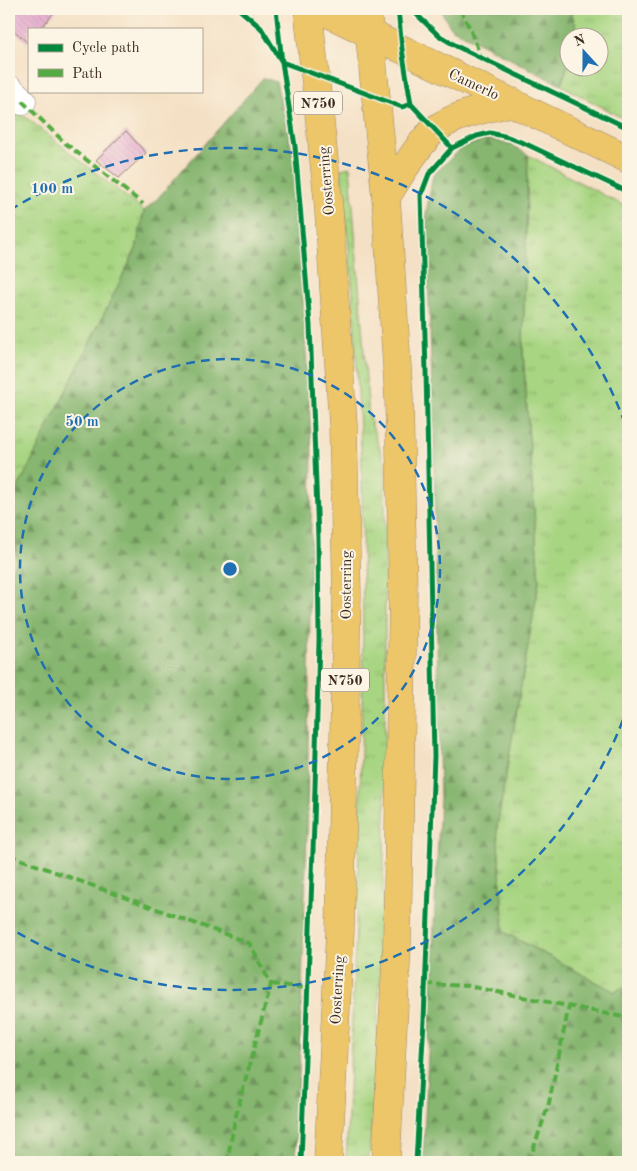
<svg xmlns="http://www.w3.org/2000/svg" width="637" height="1171" viewBox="0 0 637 1171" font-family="'Old Standard TT',serif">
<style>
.grass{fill:url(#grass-tufts);stroke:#728050}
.forest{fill:url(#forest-firs);stroke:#607047}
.building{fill:url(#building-back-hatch)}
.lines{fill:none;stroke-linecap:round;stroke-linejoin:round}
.minor-casing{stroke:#988571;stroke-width:29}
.major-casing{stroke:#988571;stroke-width:29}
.minor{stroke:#fff;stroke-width:28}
.major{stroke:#ecc669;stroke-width:28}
.quiet{stroke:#55ab43;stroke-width:4;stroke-dasharray:8 4;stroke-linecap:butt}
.cycleway-casing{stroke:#fcf5e5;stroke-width:8}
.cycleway{stroke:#00873e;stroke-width:5}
.ring{fill:none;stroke:#1f6fb2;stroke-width:2.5;stroke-dasharray:9 6}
.labels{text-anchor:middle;stroke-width:4;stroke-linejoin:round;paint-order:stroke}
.shield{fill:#fcf5e5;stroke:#75675a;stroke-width:1}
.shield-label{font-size:14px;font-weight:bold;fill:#3b2a1e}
.street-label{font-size:15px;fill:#3b2a1e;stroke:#fcf5e5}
.centre{fill:#1f6fb2;stroke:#fcf5e5;stroke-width:2.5}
.ring-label{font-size:15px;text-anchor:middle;font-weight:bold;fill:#1f6fb2;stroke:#fcf5e5;stroke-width:4;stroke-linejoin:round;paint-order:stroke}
</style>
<defs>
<pattern id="grass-tufts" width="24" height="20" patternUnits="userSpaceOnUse" patternTransform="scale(1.25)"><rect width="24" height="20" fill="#a8d582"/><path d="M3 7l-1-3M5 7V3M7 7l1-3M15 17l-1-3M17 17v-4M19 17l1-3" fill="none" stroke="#92b770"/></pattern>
<pattern id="forest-firs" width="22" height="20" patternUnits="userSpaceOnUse" patternTransform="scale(1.25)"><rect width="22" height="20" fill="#86b670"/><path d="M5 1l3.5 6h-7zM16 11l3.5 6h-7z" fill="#6f945b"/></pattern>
<pattern id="building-back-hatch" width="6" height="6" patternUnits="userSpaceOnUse" patternTransform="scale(1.25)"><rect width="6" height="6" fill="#e5abcf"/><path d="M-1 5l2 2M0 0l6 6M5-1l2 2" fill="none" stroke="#c593b1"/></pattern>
</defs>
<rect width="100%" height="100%" fill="#fcf5e5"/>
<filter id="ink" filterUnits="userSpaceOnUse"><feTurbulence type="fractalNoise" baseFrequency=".02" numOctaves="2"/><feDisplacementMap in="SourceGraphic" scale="10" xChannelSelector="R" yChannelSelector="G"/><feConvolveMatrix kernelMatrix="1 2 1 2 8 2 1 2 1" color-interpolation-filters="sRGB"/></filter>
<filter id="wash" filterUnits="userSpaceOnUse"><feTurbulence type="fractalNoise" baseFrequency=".0096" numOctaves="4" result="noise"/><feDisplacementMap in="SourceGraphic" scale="20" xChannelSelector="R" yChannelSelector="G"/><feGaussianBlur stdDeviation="1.12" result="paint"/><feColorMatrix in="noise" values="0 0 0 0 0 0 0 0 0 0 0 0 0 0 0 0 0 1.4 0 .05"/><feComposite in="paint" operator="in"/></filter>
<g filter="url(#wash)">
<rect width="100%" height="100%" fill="#f4e0c4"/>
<path class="grass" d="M 570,9 L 628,9 L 628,121 L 561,85 L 569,62 L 570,68 L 600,68 L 600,38 L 578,37 L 579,34 Z
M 9,104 L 144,211 L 136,249 L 12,502 L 17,560 L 9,576 Z
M 528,155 L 628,208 L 628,984 L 615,992 L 504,932 L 497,827 L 539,581 L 523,352 Z
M 350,167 L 369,417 L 385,464 L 385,829 L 380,982 L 369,1162 L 346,1162 L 359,850 L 363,662 L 362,465 L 352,282 L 341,169 Z"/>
<path class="forest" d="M 440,9 L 570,9 L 579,34 L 578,37 L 570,38 L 569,62 L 561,85 L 451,28 Z
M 263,78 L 276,82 L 295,164 L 312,454 L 307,833 L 297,1133 L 295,1162 L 9,1162 L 9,576 L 17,560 L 11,502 L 136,249 L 144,211 L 158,198 Z
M 486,139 L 510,144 L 528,155 L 523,352 L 539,581 L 497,827 L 504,932 L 615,992 L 628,984 L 628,1162 L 423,1162 L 440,798 L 433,416 L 426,214 L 433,175 L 462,148 Z"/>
<g id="blocks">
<path class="building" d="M 9,9 L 57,9 L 40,29 L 29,29 L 28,43 L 9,26 Z
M 126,131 L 146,153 L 119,178 L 96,160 Z"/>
</g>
</g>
<g filter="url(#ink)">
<use href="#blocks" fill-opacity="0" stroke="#988571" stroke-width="1"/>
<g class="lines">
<defs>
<path id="minor" d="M 9,89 L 22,101"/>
<path id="major" d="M 308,9 L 328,198 L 343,425 L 347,595 L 340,931 L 328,1162
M 319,9 L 628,159
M 367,9 L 386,197 L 399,398 L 403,593 L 397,945 L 386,1162
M 386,197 C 397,180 420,140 436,129 C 458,113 487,109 513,102"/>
</defs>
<use href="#minor" class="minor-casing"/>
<use href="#major" class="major-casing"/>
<use href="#minor" class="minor"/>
<use href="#major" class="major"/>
<path class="quiet" d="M 460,9 L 470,29 L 481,57
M 22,101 L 65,143 L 143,204
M 9,855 L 249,943 L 271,984 L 235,1119 L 227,1162
M 271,984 L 308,988
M 425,984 L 468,986 L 628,1018
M 529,1162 L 549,1103 L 569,1006"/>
<defs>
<path id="cycleway" d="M 239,9 L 261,28 L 282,62 L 402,107 L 411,104
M 276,9 L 282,62 L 295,146 L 310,325 L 318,538 L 319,640 L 314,824 L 301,1162
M 398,9 L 402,49 L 411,104 L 452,148
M 411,9 L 438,35 L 458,47 L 628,128
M 416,1162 L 424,1020 L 434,756 L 426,372 L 421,195 L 429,174 L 452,148 L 477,136 L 490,133 L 508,137 L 526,144 L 628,192"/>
</defs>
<use href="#cycleway" class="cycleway-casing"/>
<use href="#cycleway" class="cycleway"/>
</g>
</g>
<g class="ring">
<circle cx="230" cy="569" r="210"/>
<path d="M628 706A421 421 0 0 1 10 928M10 210A421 421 0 0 1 628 432"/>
</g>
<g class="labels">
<g class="shield">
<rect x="294" y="91.5" width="48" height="23" rx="4"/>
<rect x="321" y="668.5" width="48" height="23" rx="4"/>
</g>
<g class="shield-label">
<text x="318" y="108">N750</text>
<text x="345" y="685">N750</text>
</g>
<g class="street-label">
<text transform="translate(474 84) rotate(25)" y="5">Camerlo</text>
<text transform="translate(326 181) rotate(-95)" y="5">Oosterring</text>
<text transform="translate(346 585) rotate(-90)" y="5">Oosterring</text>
<text transform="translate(337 990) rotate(-87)" y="5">Oosterring</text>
</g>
</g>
<circle cx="230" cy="569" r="8" class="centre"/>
<g class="ring-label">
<text x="52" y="193">100 m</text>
<text x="82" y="426">50 m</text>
</g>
<rect width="637" height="1171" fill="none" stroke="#fcf5e5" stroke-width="30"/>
<rect x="28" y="28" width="175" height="65" fill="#fcf5e5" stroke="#afa495"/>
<rect x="38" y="44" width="25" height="8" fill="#00873e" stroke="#afa495"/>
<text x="72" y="52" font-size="15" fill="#3b2a1e">Cycle path</text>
<rect x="38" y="69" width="25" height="8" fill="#55ab43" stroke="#afa495"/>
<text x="72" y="78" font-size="15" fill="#3b2a1e">Path</text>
<g transform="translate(584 52) rotate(339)"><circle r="24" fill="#fcf5e5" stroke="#afa495"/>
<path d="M0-4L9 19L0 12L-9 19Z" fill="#1f6fb2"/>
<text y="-8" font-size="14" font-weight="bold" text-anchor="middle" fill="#3b2a1e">N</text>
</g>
</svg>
